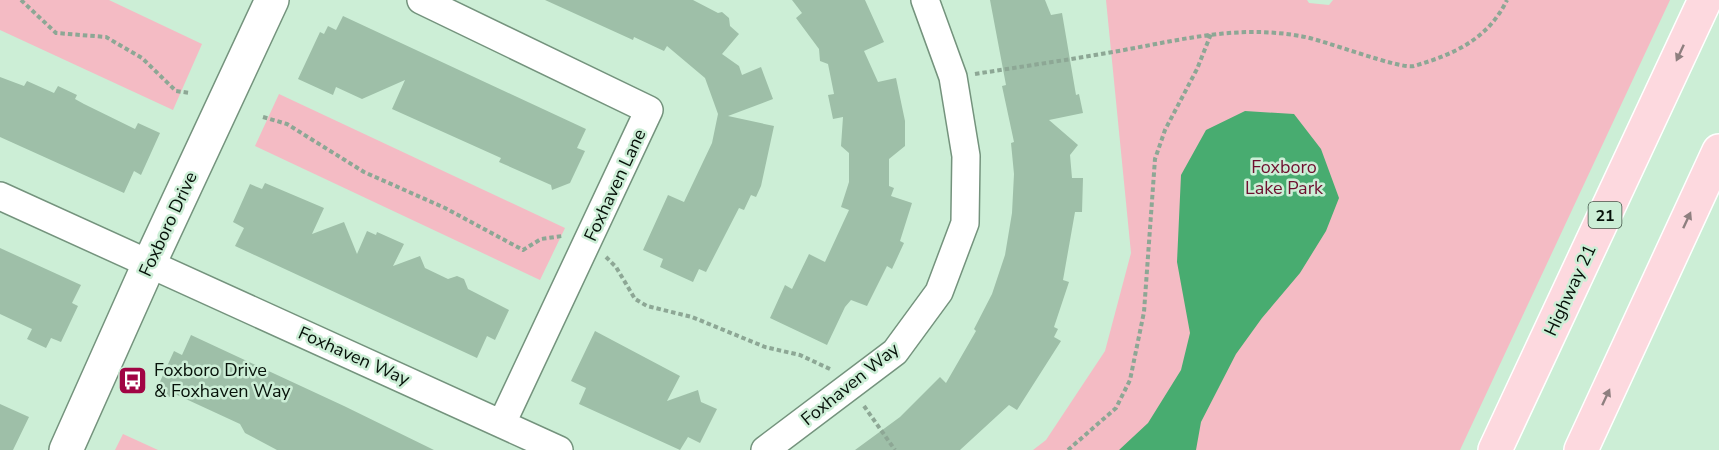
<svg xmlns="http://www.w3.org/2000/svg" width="1719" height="450" viewBox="0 0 1719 450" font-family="'Nunito Sans',sans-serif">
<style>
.green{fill:#f4bbc4}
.water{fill:#48ac70}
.building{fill:#9ebfa8}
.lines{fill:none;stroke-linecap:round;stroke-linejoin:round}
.minor-casing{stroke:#74937d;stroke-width:30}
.tertiary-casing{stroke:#74937d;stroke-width:36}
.primary-casing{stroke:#fff;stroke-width:36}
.path{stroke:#8da795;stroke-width:4;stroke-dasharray:4.5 3;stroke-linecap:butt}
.minor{stroke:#fff;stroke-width:27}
.tertiary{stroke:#fff;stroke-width:33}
.primary{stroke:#fdd9df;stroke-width:33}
.oneway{fill:#8e7f7f}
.labels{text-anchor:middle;stroke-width:5;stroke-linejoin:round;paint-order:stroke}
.shield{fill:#cceed6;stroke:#415346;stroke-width:1.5}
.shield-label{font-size:16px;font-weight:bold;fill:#061109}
.park-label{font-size:18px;fill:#6e102f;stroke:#cceed6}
.street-label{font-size:18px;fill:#061109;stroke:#cceed6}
.poi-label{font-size:18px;fill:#061109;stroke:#cceed6;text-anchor:start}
</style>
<rect width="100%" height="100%" fill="#cceed6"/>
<path class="green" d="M 0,0 L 109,0 L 202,44 L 173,110 L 0,30 Z
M 1106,0 L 1307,0 L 1309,3 L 1329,5 L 1333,0 L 1670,0 L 1460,450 L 1033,450 L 1046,440 L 1105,351 L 1131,253 Z
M 279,94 L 565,228 L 540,280 L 255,146 Z
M 123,434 L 158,450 L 115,450 Z"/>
<path class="water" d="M 1245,111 L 1294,114 L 1321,149 L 1339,198 L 1326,231 L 1300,273 L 1262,318 L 1236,354 L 1201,422 L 1196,450 L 1119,450 L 1148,423 L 1181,370 L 1190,333 L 1177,262 L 1181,175 L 1206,130 Z"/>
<path class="building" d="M 545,0 L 693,0 L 718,13 L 722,12 L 729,18 L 730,26 L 739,34 L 722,54 L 739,66 L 742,75 L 761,67 L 773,99 L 728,116 L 774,126 L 761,186 L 756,197 L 751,195 L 744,210 L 739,208 L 706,272 L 699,269 L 693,282 L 660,267 L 663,259 L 643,250 L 668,195 L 684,202 L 712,143 L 718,114 L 705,78 L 667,46 L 664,51 L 634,37 L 633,40 Z
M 792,0 L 865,0 L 884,42 L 864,51 L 878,82 L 896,78 L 905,121 L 905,146 L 889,159 L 889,186 L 894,188 L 891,196 L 912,203 L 900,241 L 904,243 L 892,269 L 887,266 L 867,306 L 851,300 L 845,307 L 827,345 L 770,318 L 785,285 L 792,289 L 809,254 L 825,262 L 849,210 L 841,207 L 849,182 L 849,153 L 841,146 L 843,117 L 833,119 L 828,95 L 834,94 L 828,64 L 820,61 L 819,49 L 796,18 L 802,13 Z
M 990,0 L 1045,0 L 1051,15 L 1062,13 L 1076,95 L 1079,94 L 1083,113 L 1049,120 L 1078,145 L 1070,155 L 1072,178 L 1083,178 L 1082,212 L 1075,212 L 1063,280 L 1069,282 L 1054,327 L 1058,329 L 1054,337 L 1061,341 L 1017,410 L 1009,405 L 960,450 L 855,450 L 900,417 L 940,377 L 946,383 L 976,331 L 974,329 L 992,294 L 1005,255 L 1012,213 L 1014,174 L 1011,143 L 1014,142 L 1002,86 L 1006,85 Z
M 343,16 L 586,129 L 577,148 L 585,151 L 570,183 L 552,190 L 551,185 L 499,162 L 501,158 L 392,109 L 405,80 L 362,99 L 336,87 L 333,95 L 298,79 L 320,32 L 324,34 L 328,26 L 336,30 Z
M 0,77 L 24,86 L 27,81 L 54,93 L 58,86 L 77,95 L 75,99 L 84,104 L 135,129 L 138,123 L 160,133 L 141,175 L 134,171 L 124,193 L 0,137 Z
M 265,183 L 324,208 L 312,234 L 344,222 L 357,254 L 367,231 L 376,235 L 377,232 L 404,244 L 393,266 L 420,256 L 425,268 L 448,279 L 457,276 L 464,279 L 468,289 L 509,310 L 495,340 L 487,336 L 477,358 L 235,246 L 244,228 L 233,222 L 250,184 L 262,189 Z
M 0,248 L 81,285 L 72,303 L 78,306 L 61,342 L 51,338 L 46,348 L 27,339 L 32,329 L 0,314 Z
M 595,331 L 680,376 L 667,401 L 698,390 L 701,402 L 717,409 L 700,443 L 688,437 L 680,450 L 579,404 L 586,388 L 571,381 Z
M 191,335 L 344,406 L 434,450 L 277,450 L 245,433 L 240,424 L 175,394 L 167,398 L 163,388 L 158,386 L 174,351 L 182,355 Z
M 0,404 L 29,417 L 13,450 L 0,450 Z"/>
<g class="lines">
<defs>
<path id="minor" d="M 421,0 L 649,110 L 502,423
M 0,196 L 559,450
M 765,450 L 895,352 L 939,292 L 965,223 L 966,156 L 953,77 L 925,0"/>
<path id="tertiary" d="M 66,450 L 149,264 L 272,0"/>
<path id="primary" d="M 1495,450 L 1705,0
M 1581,450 L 1719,151"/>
</defs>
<use href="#minor" class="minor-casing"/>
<use href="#tertiary" class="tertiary-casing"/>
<use href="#primary" class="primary-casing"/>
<path class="path" d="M 21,0 L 56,33 L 106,37 L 142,58 L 176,91 L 190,93
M 975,74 C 1025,66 1075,59 1124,50 C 1184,39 1239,25 1300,36 C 1322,39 1400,70 1414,66 C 1455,54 1488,39 1507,0
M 263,117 L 287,124 L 364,172 L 445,208 L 523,250 L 541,239 L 562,236
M 606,257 L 616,267 L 635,299 L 647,306 L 692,317 L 765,347 L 800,355 L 832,370
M 864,406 L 895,450
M 1068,450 L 1116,408 L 1130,380 L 1144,312 L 1155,159 L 1165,130 L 1197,69 L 1211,34"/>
<use href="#minor" class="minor"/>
<use href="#tertiary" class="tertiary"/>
<use href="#primary" class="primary"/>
</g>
<defs><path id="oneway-solid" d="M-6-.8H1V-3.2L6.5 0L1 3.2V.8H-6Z" transform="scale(1.5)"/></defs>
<g class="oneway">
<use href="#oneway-solid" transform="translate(1680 53) rotate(115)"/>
<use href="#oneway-solid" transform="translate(1687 220) rotate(-65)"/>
<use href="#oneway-solid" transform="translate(1606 397) rotate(-65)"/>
</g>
<defs>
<symbol id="bus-square" viewBox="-11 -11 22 22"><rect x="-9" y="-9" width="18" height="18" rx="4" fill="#a10444" stroke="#cceed6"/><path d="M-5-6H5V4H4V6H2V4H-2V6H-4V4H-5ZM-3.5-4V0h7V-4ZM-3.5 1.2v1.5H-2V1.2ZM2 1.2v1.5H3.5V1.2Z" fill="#fff"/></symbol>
</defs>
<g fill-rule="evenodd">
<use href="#bus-square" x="116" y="364" width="33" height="33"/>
</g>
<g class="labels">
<rect class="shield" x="1588.5" y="202" width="33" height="26" rx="4.5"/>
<g class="shield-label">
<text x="1605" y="221">21</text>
</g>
<g class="park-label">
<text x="1284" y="173">Foxboro<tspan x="1284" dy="21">Lake Park</tspan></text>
</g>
<g class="street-label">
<text transform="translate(615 185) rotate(-65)" y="6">Foxhaven Lane</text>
<text transform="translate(168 224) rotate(-65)" y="6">Foxboro Drive</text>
<text transform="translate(1570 290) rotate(-65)" y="6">Highway 21</text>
<text transform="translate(354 356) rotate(24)" y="6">Foxhaven Way</text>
<text transform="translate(850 384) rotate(-39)" y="6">Foxhaven Way</text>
</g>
<g class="poi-label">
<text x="154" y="376">Foxboro Drive<tspan x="154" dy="21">&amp; Foxhaven Way</tspan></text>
</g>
</g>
</svg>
